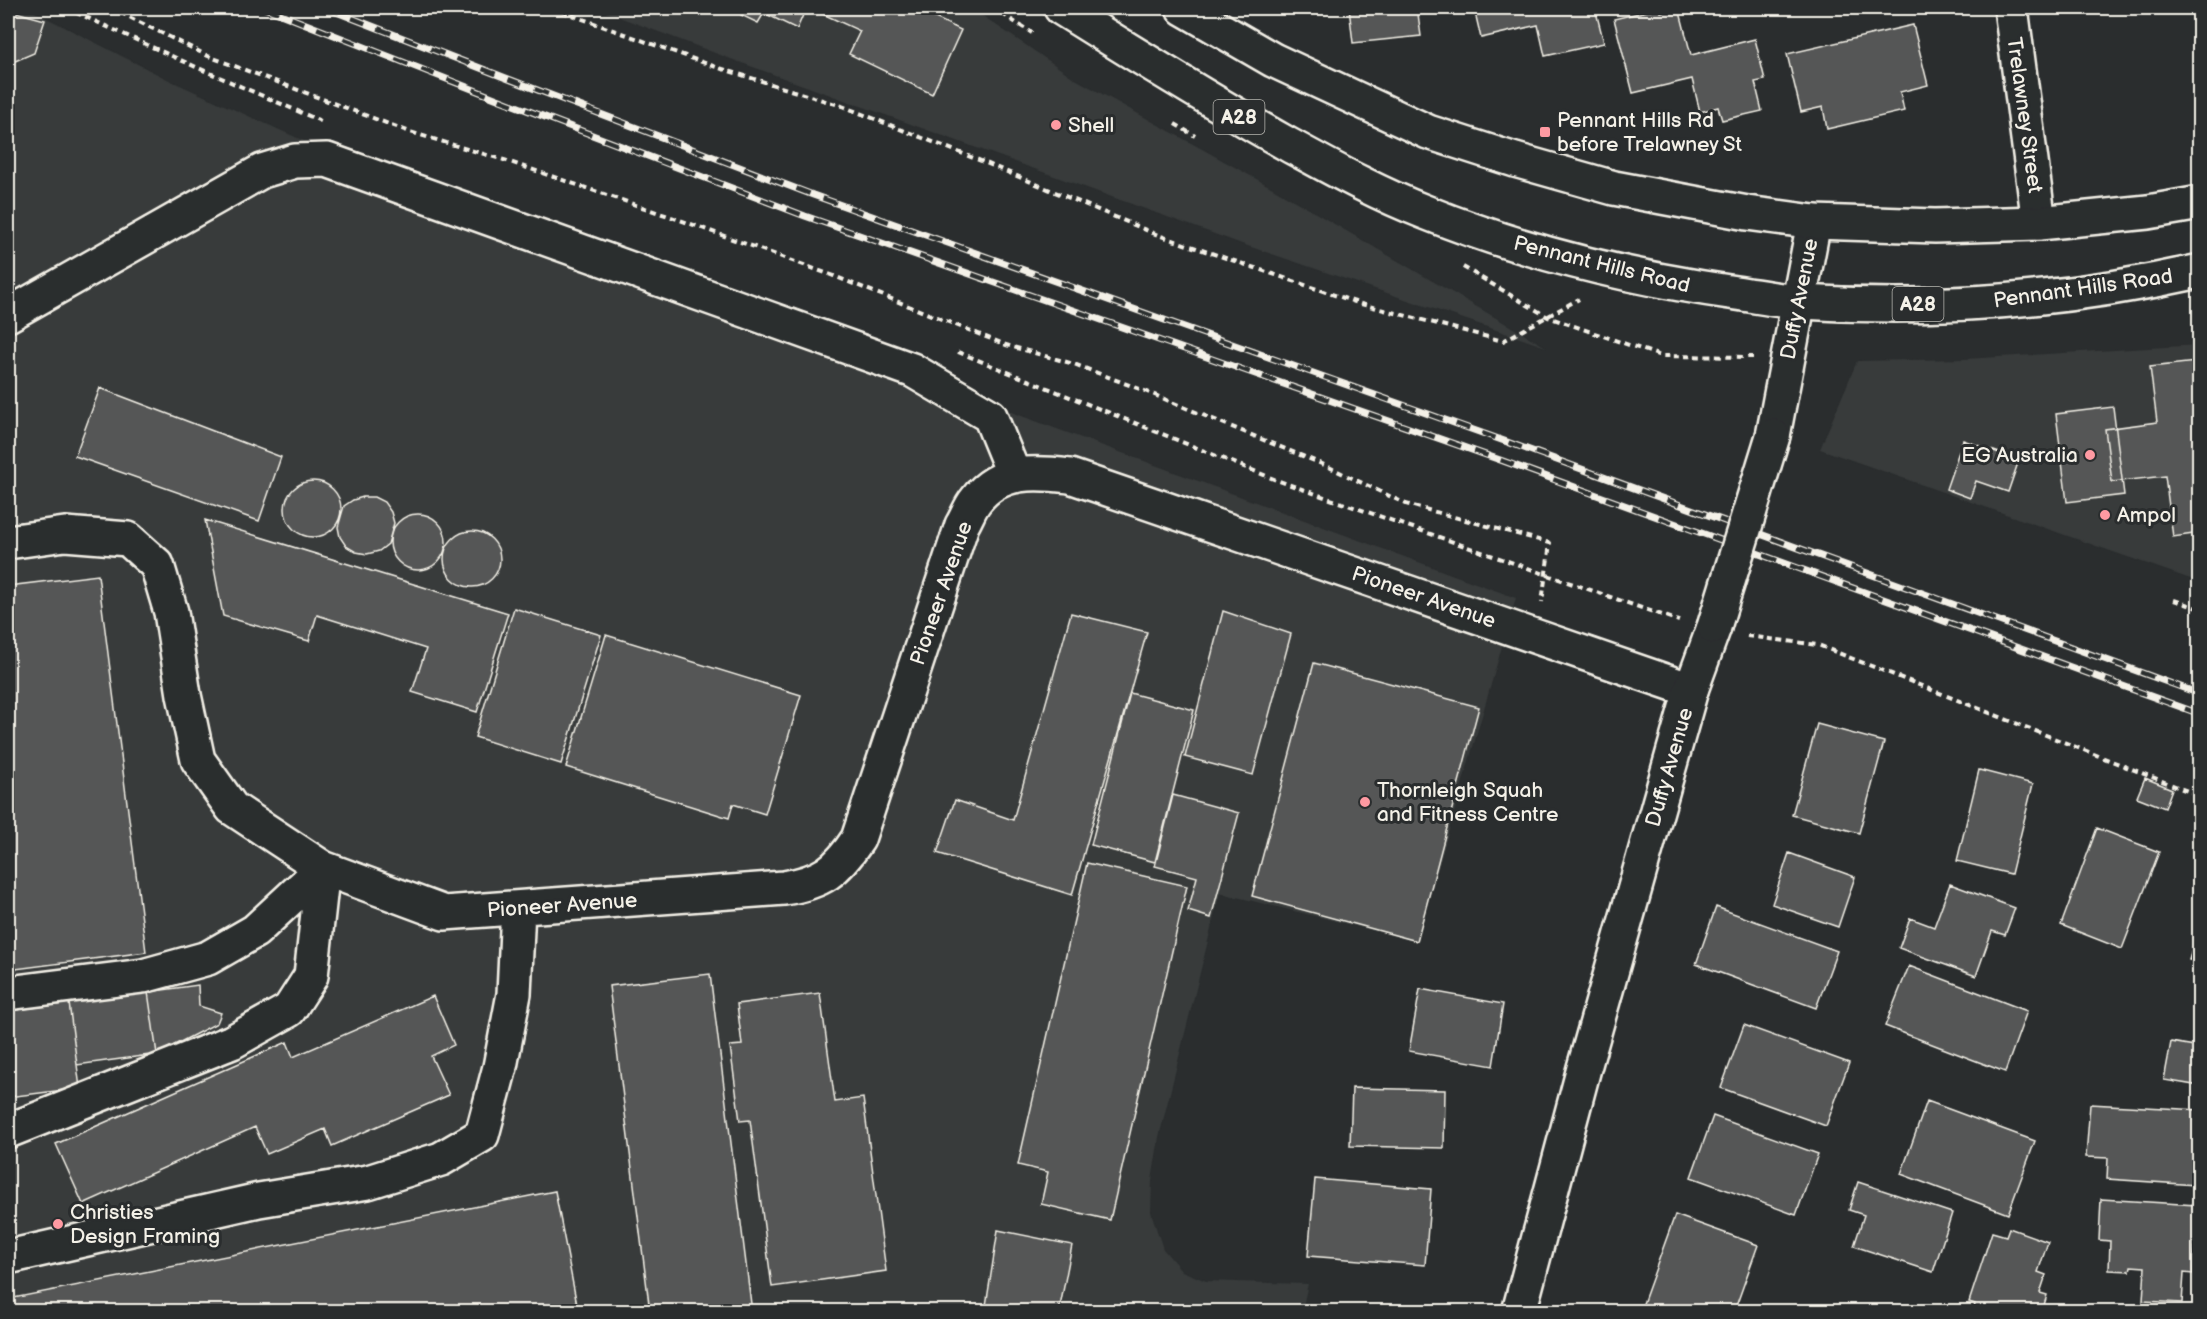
<svg xmlns="http://www.w3.org/2000/svg" width="2207" height="1319" viewBox="0 0 2207 1319" font-family="'Balsamiq Sans',sans-serif">
<style>
.built{fill:#373a3a}
.building{fill:#555756;stroke:#f4f1e8;stroke-width:1.5}
.lines{fill:none;stroke-linecap:round;stroke-linejoin:round}
.minor-casing{stroke:#f4f1e8;stroke-width:38}
.major-casing{stroke:#f4f1e8;stroke-width:38}
.highway-casing{stroke:#f4f1e8;stroke-width:38}
.path{stroke:#f4f1e8;stroke-width:4;stroke-dasharray:6 4.5;stroke-linecap:butt}
.minor{stroke:#2a2d2e;stroke-width:33}
.major{stroke:#2a2d2e;stroke-width:33}
.highway{stroke:#2a2d2e;stroke-width:33}
.rail-casing{stroke:#f4f1e8;stroke-width:7}
.rail{stroke:#2a2d2e;stroke-width:4.5;stroke-dasharray:14;stroke-linecap:butt}
.major-bridge-casing{stroke:#f4f1e8;stroke-width:38;stroke-linecap:butt}
.major-bridge{stroke:#2a2d2e;stroke-width:33}
.poi-dot{fill:#ff9aa2;stroke:#2a2d2e;stroke-width:2}
.labels{text-anchor:middle;stroke-width:6;stroke-linejoin:round;paint-order:stroke}
.shield{fill:#2a2d2e;stroke:#b7b6b0;stroke-width:1.5}
.shield-label{font-size:20px;font-weight:bold;fill:#f4f1e8}
.street-label{font-size:21px;fill:#f4f1e8;stroke:#2a2d2e}
.poi-label{font-size:21px;fill:#f4f1e8;stroke:#2a2d2e;text-anchor:start}
</style>
<rect width="100%" height="100%" fill="#2a2d2e"/>
<filter id="ink" filterUnits="userSpaceOnUse"><feTurbulence type="fractalNoise" baseFrequency=".0167" numOctaves="2"/><feDisplacementMap in="SourceGraphic" scale="12" xChannelSelector="R" yChannelSelector="G"/><feConvolveMatrix kernelMatrix="1 2 1 2 8 2 1 2 1" color-interpolation-filters="sRGB"/></filter>
<g filter="url(#ink)">
<path class="built" d="M 8,8 L 27,8 L 171,81 L 433,199 L 1516,598 L 1417,941 L 1220,893 L 1159,1137 L 1152,1181 L 1151,1212 L 1163,1249 L 1182,1271 L 1206,1281 L 1308,1284 L 1302,1311 L 8,1311 Z
M 595,8 L 971,8 L 1077,80 L 1269,186 L 1546,347 L 1242,244 L 739,62 Z
M 2199,345 L 2199,582 L 1820,449 L 1857,361 L 1964,359 Z"/>
<path class="building" d="M 744,8 L 806,8 L 797,29 L 764,13 L 758,23 L 741,15 Z
M 810,8 L 914,8 L 961,30 L 932,94 L 849,54 L 860,31 Z
M 1349,8 L 1437,8 L 1438,12 L 1418,14 L 1421,36 L 1353,43 Z
M 1474,8 L 1595,8 L 1604,43 L 1545,56 L 1538,25 L 1481,38 Z
M 1660,8 L 1661,12 L 1679,8 L 1691,55 L 1755,39 L 1765,80 L 1755,82 L 1762,111 L 1722,120 L 1718,107 L 1700,112 L 1692,79 L 1633,93 L 1614,19 Z
M 8,10 L 45,20 L 34,53 L 8,64 Z
M 1913,25 L 1928,85 L 1900,92 L 1904,111 L 1827,129 L 1823,107 L 1801,112 L 1787,54 Z
M 2196,362 L 2200,388 L 2200,533 L 2173,537 L 2165,476 L 2112,482 L 2105,429 L 2157,422 L 2150,367 Z
M 100,388 L 281,457 L 259,521 L 75,456 Z
M 2113,407 L 2124,495 L 2067,502 L 2056,414 Z
M 1963,440 L 2019,460 L 2008,492 L 1976,481 L 1970,498 L 1946,489 Z
M285 509a28 28 0 1 1 56 0a28 28 0 1 1-56 0Z
M 363,497 L 374,497 L 384,502 L 391,512 L 394,523 L 388,544 L 379,551 L 367,554 L 356,552 L 346,546 L 340,537 L 338,527 L 344,506 L 353,500 Z
M390 542a28 28 0 1 1 56 0a28 28 0 1 1-56 0Z
M 205,520 L 508,613 L 477,712 L 412,692 L 426,649 L 317,615 L 309,641 L 223,616 Z
M444 559a28 28 0 1 1 56 0a28 28 0 1 1-56 0Z
M 98,575 L 146,952 L 8,970 L 8,586 Z
M 514,608 L 601,635 L 561,764 L 475,737 Z
M 1223,611 L 1291,634 L 1253,775 L 1185,757 Z
M 1071,613 L 1147,632 L 1072,895 L 937,853 L 955,800 L 1013,820 Z
M 606,635 L 801,695 L 765,814 L 733,804 L 729,818 L 566,767 Z
M 1314,663 L 1479,707 L 1417,941 L 1252,896 Z
M 1130,693 L 1194,710 L 1155,862 L 1091,845 Z
M 1817,724 L 1884,742 L 1859,833 L 1792,815 Z
M 1979,770 L 2033,784 L 2011,874 L 1957,861 Z
M 2145,778 L 2172,789 L 2165,808 L 2137,797 Z
M 1173,795 L 1239,813 L 1211,918 L 1188,911 L 1197,877 L 1155,866 Z
M 2097,828 L 2159,852 L 2122,949 L 2061,925 Z
M 1789,853 L 1855,877 L 1838,927 L 1772,904 Z
M 1087,863 L 1187,886 L 1110,1220 L 1041,1204 L 1048,1172 L 1018,1165 Z
M 1950,884 L 2015,908 L 2005,935 L 1992,931 L 1976,976 L 1899,948 L 1910,918 L 1934,927 Z
M 1716,907 L 1837,951 L 1816,1008 L 1696,964 Z
M 2200,924 L 2200,962 L 2189,960 Z
M 1909,966 L 2027,1011 L 2005,1072 L 1885,1026 Z
M 710,974 L 752,1312 L 650,1312 L 609,986 Z
M 198,985 L 199,1006 L 221,1013 L 217,1023 L 157,1054 L 148,992 Z
M 1420,989 L 1503,1004 L 1493,1066 L 1409,1051 Z
M 148,992 L 157,1054 L 77,1065 L 69,1003 Z
M 820,993 L 835,1102 L 863,1098 L 886,1271 L 772,1287 L 750,1120 L 740,1121 L 730,1046 L 742,1045 L 737,1004 Z
M 433,996 L 454,1045 L 431,1056 L 449,1095 L 332,1146 L 325,1129 L 267,1154 L 255,1127 L 83,1204 L 56,1144 L 287,1042 L 293,1057 Z
M 69,1003 L 80,1088 L 8,1097 L 8,1011 Z
M 1744,1025 L 1849,1063 L 1826,1126 L 1721,1088 Z
M 2171,1042 L 2200,1047 L 2200,1086 L 2164,1080 Z
M 1352,1088 L 1445,1090 L 1444,1148 L 1350,1146 Z
M 1927,1101 L 2035,1141 L 2008,1214 L 1901,1174 Z
M 2090,1104 L 2200,1110 L 2200,1197 L 2195,1197 L 2196,1185 L 2107,1179 L 2108,1158 L 2086,1157 Z
M 1713,1116 L 1818,1154 L 1796,1215 L 1691,1177 Z
M 1315,1179 L 1431,1189 L 1425,1265 L 1308,1256 Z
M 1858,1182 L 1952,1213 L 1933,1272 L 1854,1246 L 1864,1215 L 1849,1210 Z
M 555,1191 L 577,1305 L 545,1312 L 8,1312 L 8,1299 Z
M 2101,1199 L 2196,1205 L 2193,1274 L 2184,1273 L 2182,1303 L 2143,1301 L 2145,1267 L 2131,1266 L 2130,1271 L 2109,1270 L 2110,1241 L 2099,1240 Z
M 1675,1215 L 1758,1245 L 1734,1312 L 1640,1312 Z
M 2009,1228 L 2048,1242 L 2038,1272 L 2046,1275 L 2040,1293 L 2047,1295 L 2042,1312 L 1973,1312 L 1975,1304 L 1969,1302 L 1992,1232 L 2006,1236 Z
M 998,1230 L 1072,1245 L 1059,1312 L 985,1312 Z"/>
<g class="lines">
<defs>
<path id="minor" d="M 2011,8 L 2039,223
M 8,315 L 262,171 L 295,161 L 327,160 L 912,370 L 990,416 L 1014,475
M 8,542 L 65,534 L 128,539 L 157,565 L 171,612 L 184,695 L 198,760 L 232,808 L 323,868 L 444,913 L 784,888 C 822,882 837,871 858,839 L 962,525 C 967,517 970,507 976,500 C 999,469 1036,472 1070,476 L 1691,690
M 8,993 L 143,976 L 208,958 L 255,931 L 323,868
M 8,1131 L 232,1042 L 289,1010 L 311,976 L 323,868
M 8,1257 L 259,1200 L 368,1182 L 441,1159 L 482,1135 L 500,1067 L 514,994 L 518,908"/>
<path id="major" d="M 1773,436 L 1814,222
M 1519,1312 L 1584,1068 L 1691,690 L 1714,627"/>
<path id="highway" d="M 1061,8 C 1136,55 1212,102 1289,145 C 1333,169 1378,194 1425,212 C 1524,252 1630,278 1736,293 C 1757,296 1780,301 1802,302 C 1935,311 2070,300 2200,271
M 1183,8 L 1273,60 L 1428,132 L 1515,160 L 1614,188 L 1747,213 L 1814,222 L 1935,226 L 2039,223 L 2148,212 L 2200,203"/>
</defs>
<use href="#minor" class="minor-casing"/>
<use href="#major" class="major-casing"/>
<use href="#highway" class="highway-casing"/>
<path class="path" d="M 66,8 L 196,67 L 323,122
M 111,8 L 208,56 L 410,132 L 504,160 L 680,220 L 834,276 L 1006,345 L 1074,364 L 1145,391 L 1329,467 L 1406,504 L 1550,543 L 1542,602
M 552,8 L 716,67 L 842,106 L 981,161 L 1158,235 L 1361,304 L 1503,341 L 1579,299
M 993,8 L 1032,33
M 1175,124 L 1195,136
M 1463,267 L 1548,317 L 1661,356 L 1753,357
M 958,352 L 1279,481 L 1679,621
M 2174,600 L 2200,609
M 1747,636 L 1818,645 L 2200,796"/>
<use href="#minor" class="minor"/>
<use href="#major" class="major"/>
<use href="#highway" class="highway"/>
<defs>
<path id="rail" d="M 265,8 L 495,98 L 805,216 L 1503,461 L 2200,714
M 326,8 L 506,78 L 813,195 L 1510,443 L 2200,694"/>
</defs>
<use href="#rail" class="rail-casing"/>
<use href="#rail" class="rail"/>
<defs>
<path id="major-bridge" d="M 1714,627 L 1773,436"/>
</defs>
<use href="#major-bridge" class="major-bridge-casing"/>
<use href="#major-bridge" class="major-bridge"/>
</g>
</g>
<g class="poi-dot">
<circle cx="1056" cy="125" r="6"/>
<rect x="1539" y="126" width="12" height="12" rx="3"/>
<circle cx="2090" cy="455" r="6"/>
<circle cx="2105" cy="515" r="6"/>
<circle cx="1365" cy="802" r="6"/>
<circle cx="58" cy="1224" r="6"/>
</g>
<g class="labels">
<g class="shield">
<rect x="1213.5" y="100" width="51" height="34" rx="4.5"/>
<rect x="1892.5" y="287" width="51" height="34" rx="4.5"/>
</g>
<g class="shield-label">
<text x="1239" y="124">A28</text>
<text x="1918" y="311">A28</text>
</g>
<g class="street-label">
<text transform="translate(2025 115) rotate(82)" y="7">Trelawney Street</text>
<text transform="translate(1602 264) rotate(14)" y="7">Pennant Hills Road</text>
<text transform="translate(2083 288) rotate(-8)" y="7">Pennant Hills Road</text>
<text transform="translate(1799 299) rotate(-79)" y="7">Duffy Avenue</text>
<text transform="translate(941 593) rotate(-71)" y="7">Pioneer Avenue</text>
<text transform="translate(1424 597) rotate(19)" y="7">Pioneer Avenue</text>
<text transform="translate(1669 767) rotate(-74)" y="7">Duffy Avenue</text>
<text transform="translate(562 905) rotate(-4)" y="7">Pioneer Avenue</text>
</g>
<g class="poi-label">
<text x="1557" y="127">Pennant Hills Rd<tspan x="1557" dy="24">before Trelawney St</tspan></text>
<text x="1068" y="132">Shell</text>
<text x="2078" y="462" text-anchor="end">EG Australia</text>
<text x="2117" y="522">Ampol</text>
<text x="1377" y="797">Thornleigh Squah<tspan x="1377" dy="24">and Fitness Centre</tspan></text>
<text x="70" y="1219">Christies<tspan x="70" dy="24">Design Framing</tspan></text>
</g>
</g>
<rect width="2207" height="1319" fill="none" stroke="#2a2d2e" stroke-width="30"/>
<rect x="15" y="15" width="2177" height="1289" fill="none" stroke="#f4f1e8" stroke-width="2" filter="url(#ink)"/>
</svg>
